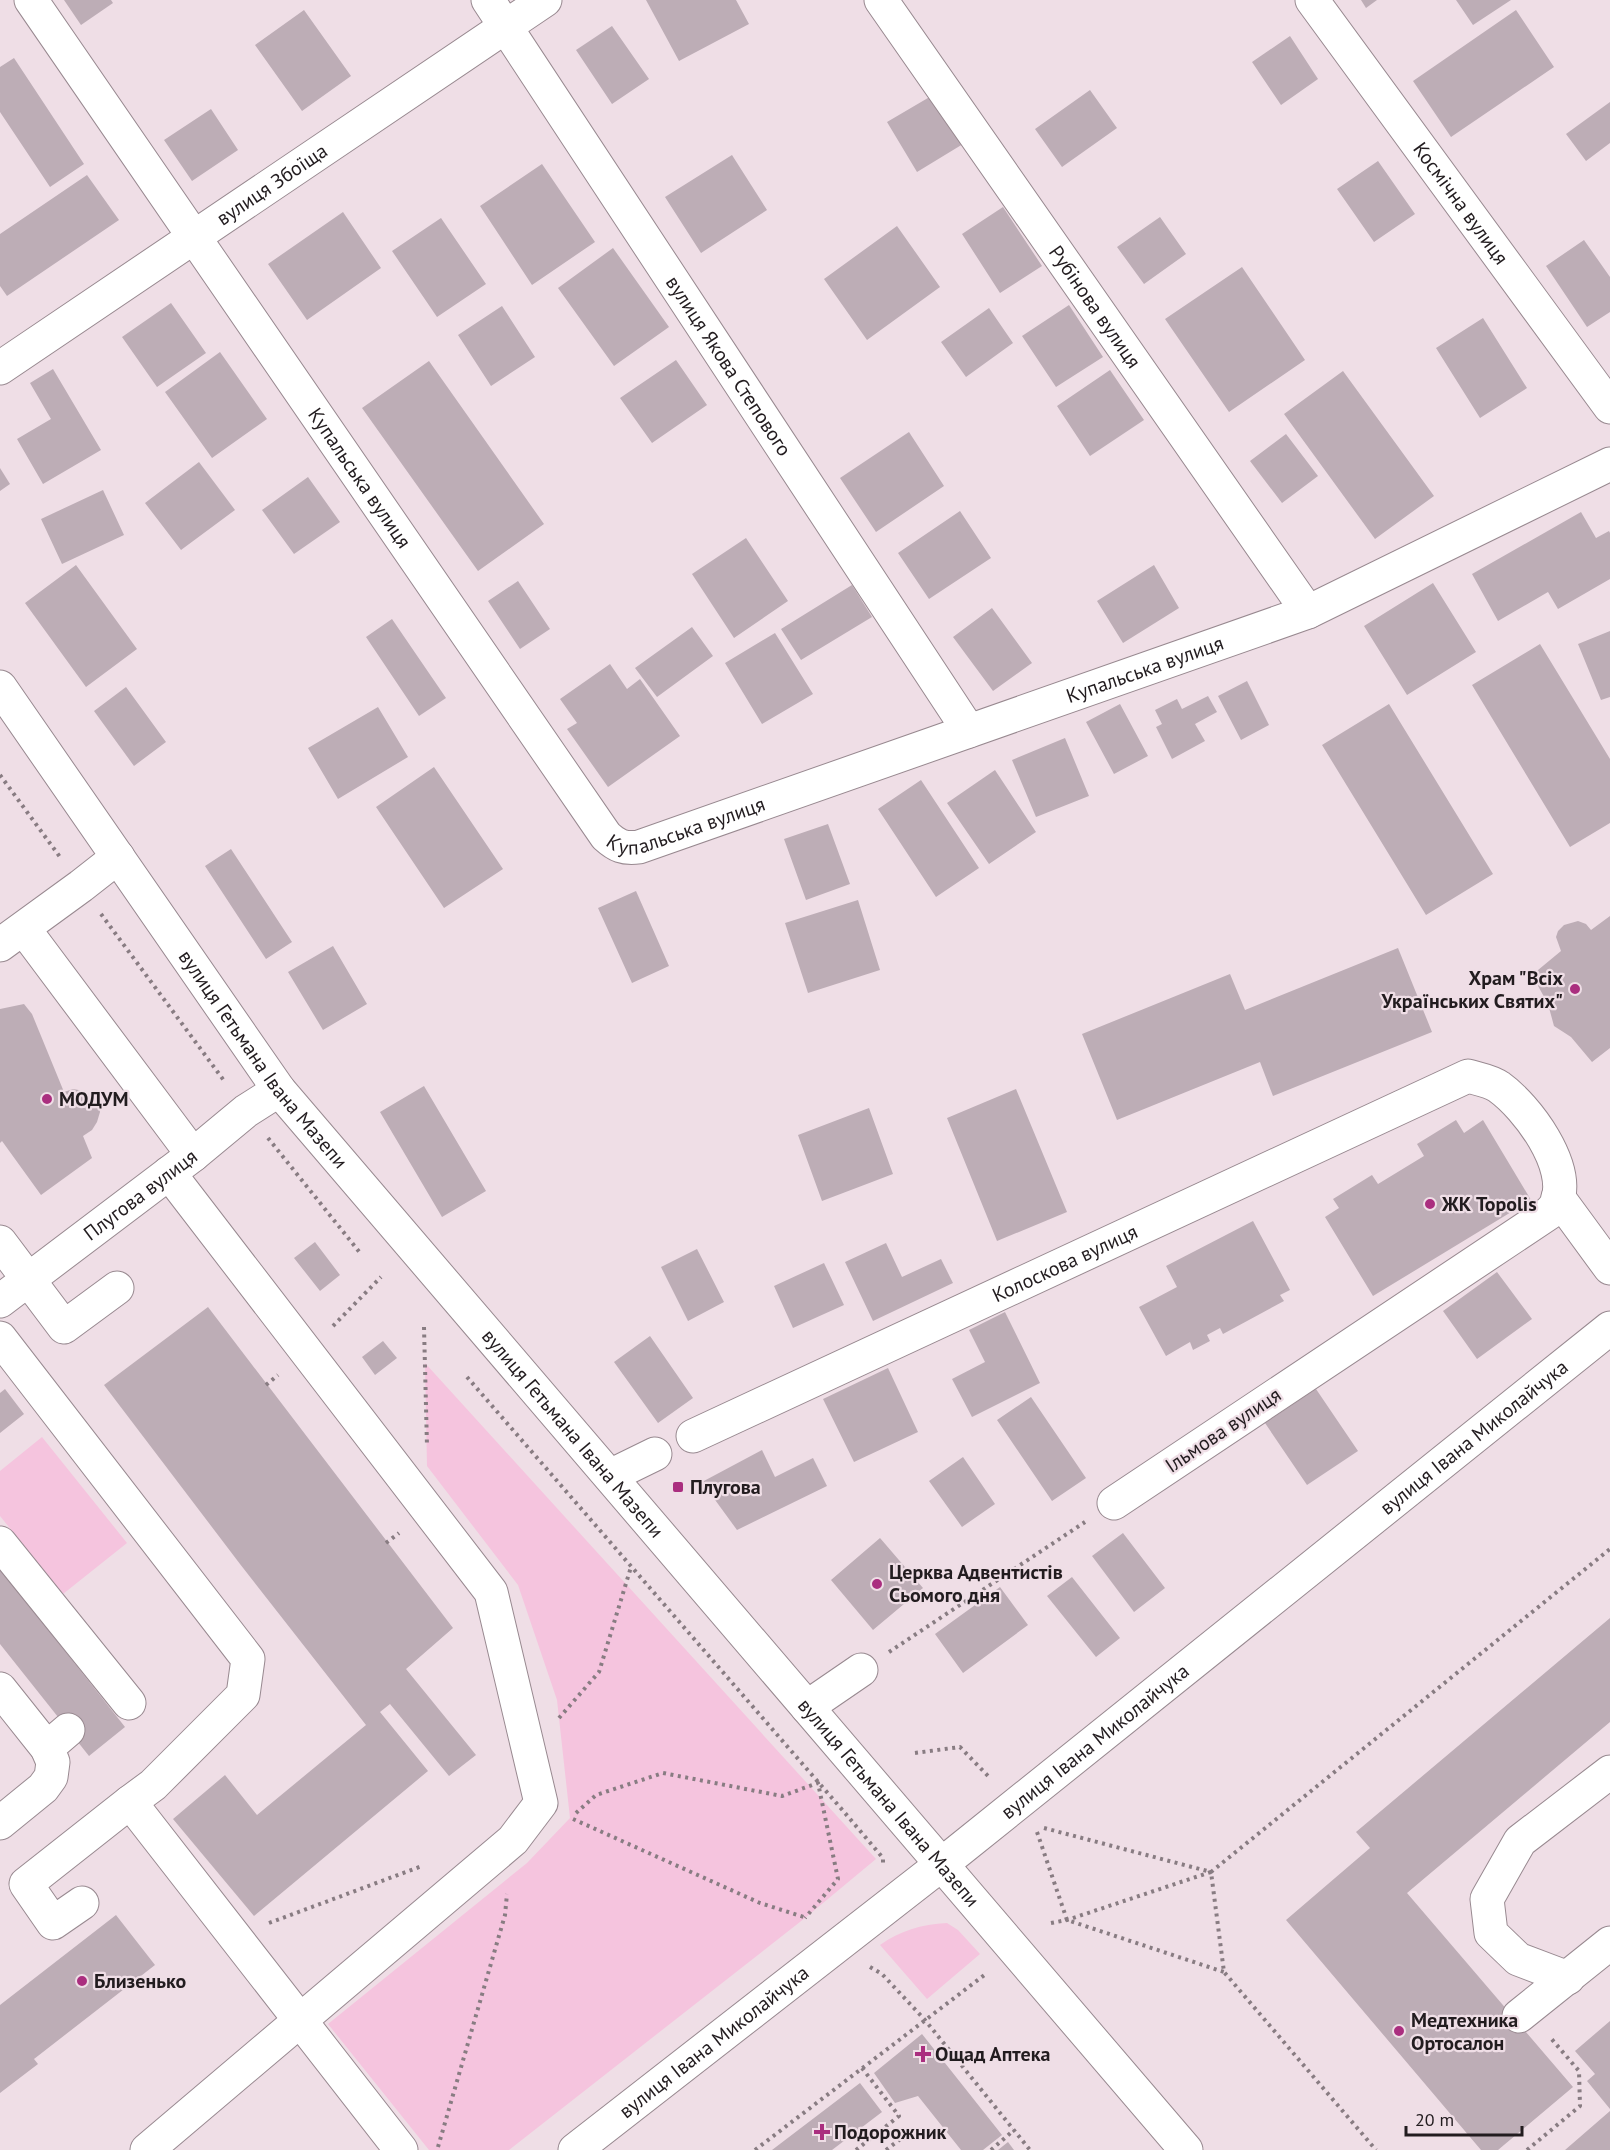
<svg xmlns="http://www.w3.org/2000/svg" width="1610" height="2150" viewBox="0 0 1610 2150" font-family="'PT Sans',sans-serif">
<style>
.green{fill:#f5c4de}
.building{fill:#bdadb6}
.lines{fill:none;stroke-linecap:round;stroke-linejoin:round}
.minor-casing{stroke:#988990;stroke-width:35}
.major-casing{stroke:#988990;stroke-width:35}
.path{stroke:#887c82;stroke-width:4;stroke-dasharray:3 4.5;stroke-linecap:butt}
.minor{stroke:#fff;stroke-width:33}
.major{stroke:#fff;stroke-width:33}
.poi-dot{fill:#aa2e7f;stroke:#efdee6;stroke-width:2}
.labels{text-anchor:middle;stroke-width:4.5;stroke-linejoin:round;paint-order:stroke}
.street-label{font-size:20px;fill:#221c1f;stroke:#efdee6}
.poi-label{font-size:20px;font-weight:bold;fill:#221c1f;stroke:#efdee6;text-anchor:start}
</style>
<rect width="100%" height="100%" fill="#efdee6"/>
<path class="green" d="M 425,1363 L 876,1859 L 805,1918 L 509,2150 L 429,2150 L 328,2024 L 527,1863 L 570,1818 L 557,1700 L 518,1585 L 427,1466 Z
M 42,1437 L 127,1543 L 63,1594 L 0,1516 L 0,1471 Z
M 947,1923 L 958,1930 L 980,1954 L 927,1999 L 880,1945 C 900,1931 921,1924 947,1923 Z"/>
<path class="building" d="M 64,0 L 111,0 L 113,3 L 81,25 Z
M 646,0 L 736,0 L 749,24 L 679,61 Z
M 1361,0 L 1377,0 L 1366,8 Z
M 1456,0 L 1511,0 L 1473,25 Z
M 304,10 L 351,76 L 302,111 L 255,45 Z
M 1516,10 L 1554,67 L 1451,137 L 1413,81 Z
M 612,26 L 649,79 L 612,104 L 576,50 Z
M 1290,36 L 1318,79 L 1281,105 L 1252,62 Z
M 14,58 L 84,164 L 50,187 L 0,112 L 0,67 Z
M 1090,90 L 1117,128 L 1062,167 L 1035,129 Z
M 933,95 L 963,144 L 917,172 L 887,122 Z
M 1610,102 L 1610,143 L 1586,161 L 1566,134 Z
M 211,109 L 238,150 L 192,181 L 164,140 Z
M 732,155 L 767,210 L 701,253 L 665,197 Z
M 1378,161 L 1415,214 L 1374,242 L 1337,189 Z
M 542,164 L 595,242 L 532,285 L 480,206 Z
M 87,175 L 119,220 L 7,296 L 0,286 L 0,234 Z
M 1003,207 L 1042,266 L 1000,293 L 962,234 Z
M 343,212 L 381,268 L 307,320 L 268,264 Z
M 1160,217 L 1186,254 L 1144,284 L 1117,247 Z
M 441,218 L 486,284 L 437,317 L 392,251 Z
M 897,226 L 940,287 L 867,340 L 824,279 Z
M 1584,240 L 1610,277 L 1610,312 L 1587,327 L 1546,266 Z
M 613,248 L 669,327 L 614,366 L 558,288 Z
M 1242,267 L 1305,360 L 1229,412 L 1165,319 Z
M 171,303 L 206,353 L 157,387 L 122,337 Z
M 1069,305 L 1103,357 L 1056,387 L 1022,336 Z
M 502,306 L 535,357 L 491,386 L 458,335 Z
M 989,308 L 1013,343 L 966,377 L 941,342 Z
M 1483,318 L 1527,388 L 1480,418 L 1436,348 Z
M 220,352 L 267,419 L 212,458 L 165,392 Z
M 676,360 L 707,405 L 652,443 L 620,398 Z
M 429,361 L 544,524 L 478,571 L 362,408 Z
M 53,369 L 101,450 L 43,484 L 17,439 L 51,419 L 30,383 Z
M 1110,370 L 1144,420 L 1090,456 L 1057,406 Z
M 1343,371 L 1434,496 L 1375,539 L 1284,414 Z
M 909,432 L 944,486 L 876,532 L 840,478 Z
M 1286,434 L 1318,476 L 1282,503 L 1250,461 Z
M 199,462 L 235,510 L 181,550 L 145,503 Z
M 0,468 L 10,484 L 0,491 Z
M 308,477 L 340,522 L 294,554 L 262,510 Z
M 103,490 L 124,535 L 62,564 L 41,519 Z
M 960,511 L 991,558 L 929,599 L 898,553 Z
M 1581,512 L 1596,538 L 1609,531 L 1610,533 L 1610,579 L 1558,609 L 1548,592 L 1498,621 L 1472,574 Z
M 746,538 L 788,601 L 734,638 L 692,574 Z
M 76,565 L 137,649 L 86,687 L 25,603 Z
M 1154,565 L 1179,608 L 1123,643 L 1097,601 Z
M 518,581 L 550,629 L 520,649 L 488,601 Z
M 1433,583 L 1476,652 L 1407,695 L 1364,626 Z
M 852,585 L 872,617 L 801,660 L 781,629 Z
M 992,608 L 1032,663 L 993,691 L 953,637 Z
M 392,619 L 446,698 L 419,716 L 366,637 Z
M 692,627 L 713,656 L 657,697 L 635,668 Z
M 1610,631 L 1610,697 L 1601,700 L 1578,644 Z
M 775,633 L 813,694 L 762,724 L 725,663 Z
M 1540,644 L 1610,759 L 1610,823 L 1570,847 L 1472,685 Z
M 610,664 L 627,689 L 640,679 L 680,736 L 608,787 L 567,729 L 577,723 L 560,699 Z
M 1247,681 L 1269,725 L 1241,740 L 1218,696 Z
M 126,687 L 166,742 L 134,766 L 94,711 Z
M 1208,696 L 1217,712 L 1195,724 L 1205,741 L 1172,759 L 1156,727 L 1162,724 L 1155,710 L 1177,699 L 1182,709 Z
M 1120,704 L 1148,756 L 1114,774 L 1086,722 Z
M 1389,704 L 1493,874 L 1426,915 L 1322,745 Z
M 378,707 L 408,757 L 338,799 L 308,748 Z
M 1065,738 L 1089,796 L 1036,817 L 1012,760 Z
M 434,767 L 503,869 L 444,908 L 376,807 Z
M 995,770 L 1036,832 L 989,864 L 947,803 Z
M 921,780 L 979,868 L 936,897 L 878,809 Z
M 828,824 L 850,884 L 806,900 L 784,839 Z
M 231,849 L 292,942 L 266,959 L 205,866 Z
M 636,891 L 669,966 L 632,983 L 598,908 Z
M 858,900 L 880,970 L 808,993 L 785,923 Z
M 1610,916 L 1610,1048 L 1592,1062 L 1571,1037 L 1554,1026 L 1548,1004 L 1532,975 L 1561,951 L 1556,937 L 1558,931 L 1564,925 L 1578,921 L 1586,924 L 1591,930 Z
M 333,946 L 367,1004 L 323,1030 L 288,972 Z
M 1398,948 L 1432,1032 L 1273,1096 L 1260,1062 L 1117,1120 L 1082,1034 L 1230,974 L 1245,1010 Z
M 24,1004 L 32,1014 L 64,1092 L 73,1089 L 84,1091 L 92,1096 L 98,1103 L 100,1112 L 97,1122 L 92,1130 L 83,1136 L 92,1158 L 41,1195 L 2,1141 L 0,1143 L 0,1009 Z
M 424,1086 L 486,1191 L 442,1217 L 380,1112 Z
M 1016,1089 L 1067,1212 L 997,1241 L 947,1118 Z
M 869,1108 L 893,1174 L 822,1201 L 798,1135 Z
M 1456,1120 L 1464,1133 L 1483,1120 L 1531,1200 L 1373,1296 L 1325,1217 L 1339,1208 L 1333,1199 L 1372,1175 L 1378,1184 L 1424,1156 L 1417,1144 Z
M 1253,1221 L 1290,1290 L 1280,1295 L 1284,1301 L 1223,1334 L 1220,1328 L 1207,1335 L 1210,1341 L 1193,1350 L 1190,1342 L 1166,1356 L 1139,1307 L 1177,1287 L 1166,1266 Z
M 315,1242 L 340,1275 L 320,1291 L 294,1258 Z
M 886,1243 L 902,1277 L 941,1259 L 953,1283 L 873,1321 L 845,1262 Z
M 697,1249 L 724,1302 L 688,1321 L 661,1267 Z
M 824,1263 L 844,1305 L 793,1328 L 774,1286 Z
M 1497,1272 L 1532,1319 L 1477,1359 L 1443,1311 Z
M 208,1307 L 453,1628 L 406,1669 L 476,1755 L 449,1776 L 390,1704 L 380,1712 L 428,1771 L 254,1916 L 173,1819 L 225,1775 L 257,1815 L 366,1725 L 240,1564 L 104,1385 Z
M 1005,1312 L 1040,1383 L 972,1417 L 952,1379 L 985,1362 L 969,1330 Z
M 650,1336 L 693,1398 L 658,1423 L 614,1362 Z
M 383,1341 L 397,1358 L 375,1375 L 362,1357 Z
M 888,1368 L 918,1432 L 854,1462 L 823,1399 Z
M 5,1389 L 24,1414 L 0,1433 L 0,1393 Z
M 1316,1389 L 1358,1451 L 1307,1485 L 1265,1423 Z
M 1031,1397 L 1086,1478 L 1052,1501 L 997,1420 Z
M 762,1450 L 775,1477 L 813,1458 L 827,1486 L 737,1530 L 702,1482 Z
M 963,1457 L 995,1504 L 962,1527 L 929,1481 Z
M 1123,1533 L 1165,1588 L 1134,1612 L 1092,1556 Z
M 880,1538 L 923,1588 L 873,1630 L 831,1580 Z
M 0,1569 L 125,1727 L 89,1756 L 0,1644 Z
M 1072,1577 L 1120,1638 L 1096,1657 L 1047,1596 Z
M 1000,1587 L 1028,1625 L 963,1673 L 935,1634 Z
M 1610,1618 L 1610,1722 L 1407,1893 L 1573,2087 L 1498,2150 L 1481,2150 L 1286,1920 L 1370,1848 L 1356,1832 Z
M 116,1915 L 155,1965 L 34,2059 L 38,2064 L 0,2093 L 0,2005 Z
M 1610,2021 L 1610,2109 L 1587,2081 L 1595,2074 L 1575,2051 Z
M 922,2034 L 1002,2135 L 983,2150 L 961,2150 L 918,2096 L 895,2103 L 874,2073 Z
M 860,2083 L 882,2112 L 832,2150 L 772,2150 Z
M 1610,2111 L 1610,2150 L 1565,2150 Z
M 1008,2142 L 1014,2150 L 998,2150 Z"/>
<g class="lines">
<defs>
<g id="minor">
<path id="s1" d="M 31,0 L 606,836 C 617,846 624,849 639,847 L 1308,612 L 1610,464"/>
<path id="s2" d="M 488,0 L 969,731"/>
<path id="s3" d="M 881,0 L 1308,612"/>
<path id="s4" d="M 1312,0 L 1610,407"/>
<path id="s5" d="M 0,368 L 545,0"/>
<path d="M 24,929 L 193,1155"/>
<path d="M 0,945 L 81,886 L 118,857"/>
<path d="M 1558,1197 L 1610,1268"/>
<path d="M 0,1242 L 64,1327 L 117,1288"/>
<path id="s6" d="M 0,1301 L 193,1155 L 246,1111 L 279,1090"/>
<path d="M 0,1338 L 248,1659 L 243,1695 L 153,1785 L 130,1802 L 401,2150"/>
<path id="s7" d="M 693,1436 L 1468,1076 C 1478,1079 1491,1081 1499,1087 C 1527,1107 1571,1166 1557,1202 C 1556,1206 1552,1210 1549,1213 L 1114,1503"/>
<path d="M 610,1476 L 655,1454"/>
<path d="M 0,1543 L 129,1703"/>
<path d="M 0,1689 L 47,1748 L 53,1762 L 51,1777 L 43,1788 L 0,1823"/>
<path d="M 807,1707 L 861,1670"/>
<path d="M 47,1748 L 68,1730"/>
<path d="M 82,1903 L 53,1923 L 26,1884 L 130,1802"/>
<path d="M 1568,1978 L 1518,1959 L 1491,1933 L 1487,1899 L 1520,1841 L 1610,1772"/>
<path d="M 1519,2016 L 1610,1943"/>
<path d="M 147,2150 L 513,1840 L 541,1803 L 491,1592 L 169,1173"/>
<path id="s8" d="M 575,2150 L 942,1864"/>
</g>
<g id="major">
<path id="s9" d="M 0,687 L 279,1090 L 1186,2150"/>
<path id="s10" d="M 942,1864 L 1610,1328"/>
</g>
</defs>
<use href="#minor" class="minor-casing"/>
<use href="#major" class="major-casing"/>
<path class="path" d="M 0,775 L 60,857
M 101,914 L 225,1082
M 268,1138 L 361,1254
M 333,1326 L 381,1277
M 424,1327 L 427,1446
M 467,1377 L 845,1813 L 883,1858 L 883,1863
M 266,1385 L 278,1375
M 386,1543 L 399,1533
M 889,1652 L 1085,1522
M 559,1718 L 599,1672 L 631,1567
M 915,1753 L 960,1747 L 990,1778
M 576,1813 L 596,1795 L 663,1773 L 782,1796 L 818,1783 L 838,1879 L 805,1918
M 573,1819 L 760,1903 L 807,1918
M 1044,1828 L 1211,1872 L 1610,1549
M 1037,1832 L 1067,1920 L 1224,1972
M 269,1923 L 422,1866
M 1051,1923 L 1067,1920 L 1211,1872 L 1224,1972 L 1376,2150
M 870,1967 L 882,1974 L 925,2020 L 1030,2150
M 438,2147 L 505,1915 L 507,1894
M 755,2150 L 987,1973
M 856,2150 L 899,2116 L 862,2068
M 886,2150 L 911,2131
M 991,2150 L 1014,2130
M 1527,2150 L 1580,2106 L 1579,2071 L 1549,2036"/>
<use href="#minor" class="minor"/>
<use href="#major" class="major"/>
</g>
<g class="poi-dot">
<circle cx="1575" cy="989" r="6"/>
<circle cx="47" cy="1099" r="6"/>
<circle cx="1430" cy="1204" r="6"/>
<rect x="672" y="1481" width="12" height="12" rx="3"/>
<circle cx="877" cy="1584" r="6"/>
<circle cx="82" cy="1981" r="6"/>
<circle cx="1399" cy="2031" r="6"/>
<path d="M920 2045h6v6h6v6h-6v6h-6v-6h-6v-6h6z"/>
<path d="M819 2123h6v6h6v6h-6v6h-6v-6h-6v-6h6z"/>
</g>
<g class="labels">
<g class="street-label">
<text dy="7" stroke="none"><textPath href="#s5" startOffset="328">вулиця Збоїща</textPath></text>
<text dy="7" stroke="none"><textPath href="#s4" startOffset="252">Космічна вулиця</textPath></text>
<text dy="7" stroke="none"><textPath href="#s3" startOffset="374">Рубінова вулиця</textPath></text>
<text dy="7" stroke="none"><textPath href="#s2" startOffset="438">вулиця Якова Степового</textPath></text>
<text dy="7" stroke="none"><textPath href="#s1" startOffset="580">Купальська вулиця</textPath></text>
<text dy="7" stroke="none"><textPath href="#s1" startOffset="1587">Купальська вулиця</textPath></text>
<text dy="7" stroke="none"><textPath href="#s1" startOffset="1101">Купальська вулиця</textPath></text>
<text dy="7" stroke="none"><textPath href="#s9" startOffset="456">вулиця Гетьмана Івана Мазепи</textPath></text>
<text dy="7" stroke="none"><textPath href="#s6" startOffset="176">Плугова вулиця</textPath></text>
<text dy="7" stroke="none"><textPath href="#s7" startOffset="410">Колоскова вулиця</textPath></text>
<text transform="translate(1223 1430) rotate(-34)" y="7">Ільмова вулиця</text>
<text dy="7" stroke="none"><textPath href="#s9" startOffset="942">вулиця Гетьмана Івана Мазепи</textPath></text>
<text dy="7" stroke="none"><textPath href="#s10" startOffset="682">вулиця Івана Миколайчука</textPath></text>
<text dy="7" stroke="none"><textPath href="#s10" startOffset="196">вулиця Івана Миколайчука</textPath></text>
<text dy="7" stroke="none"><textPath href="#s9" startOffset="1428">вулиця Гетьмана Івана Мазепи</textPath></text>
<text dy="7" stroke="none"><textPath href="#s8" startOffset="176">вулиця Івана Миколайчука</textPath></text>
</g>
<g class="poi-label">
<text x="1563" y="985" text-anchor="end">Храм "Всіх<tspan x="1563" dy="23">Українських Святих"</tspan></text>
<text x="59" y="1106">МОДУМ</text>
<text x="1442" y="1211">ЖК Topolis</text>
<text x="690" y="1494">Плугова</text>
<text x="889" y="1579">Церква Адвентистів<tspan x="889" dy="23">Сьомого дня</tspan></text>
<text x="94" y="1988">Близенько</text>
<text x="1411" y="2027">Медтехника<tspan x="1411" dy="23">Ортосалон</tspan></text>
<text x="935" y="2061">Ощад Аптека</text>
<text x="834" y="2139">Подорожник</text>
</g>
</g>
<path d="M1406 2126v9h116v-9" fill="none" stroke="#221c1f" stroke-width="3"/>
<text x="1415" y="2126" font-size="18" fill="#221c1f" stroke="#efdee6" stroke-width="4.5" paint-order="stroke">20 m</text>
</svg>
